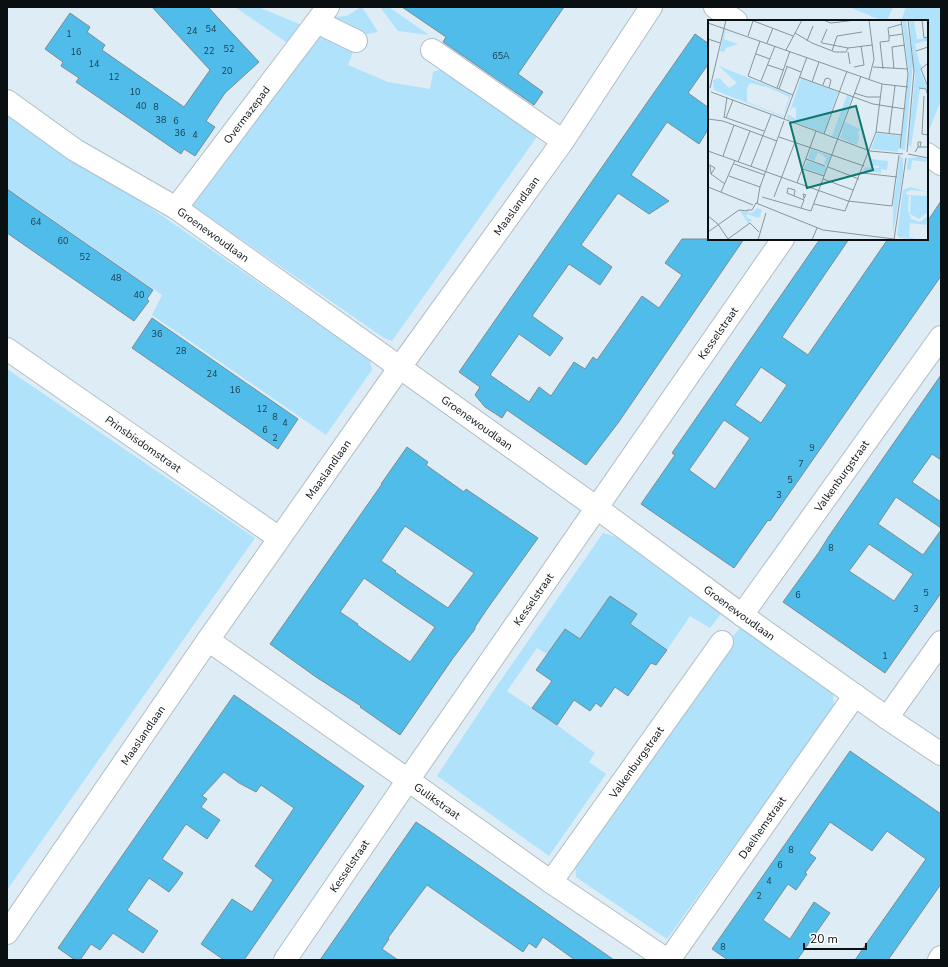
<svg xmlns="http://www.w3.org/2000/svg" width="948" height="967" viewBox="0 0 948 967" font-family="'Nunito Sans',sans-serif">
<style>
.green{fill:#b0e2fb}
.building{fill:#50bcea;stroke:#7d8b92;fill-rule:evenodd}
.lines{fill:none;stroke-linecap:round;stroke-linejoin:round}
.minor-casing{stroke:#afbec6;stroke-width:24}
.minor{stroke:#fff;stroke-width:22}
.labels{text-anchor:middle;stroke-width:3;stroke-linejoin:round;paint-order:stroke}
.number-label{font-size:9px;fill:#1c3a48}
.street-label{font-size:11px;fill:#0a0f12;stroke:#fff}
.inset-road{fill:none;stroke:#89949a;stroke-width:1}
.view{fill:#0f766e;fill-opacity:0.15;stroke:#0f766e;stroke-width:2}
.inset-edge{fill:none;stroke:#0a0f12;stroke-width:2}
</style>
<rect width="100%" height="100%" fill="#deedf5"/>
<path class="green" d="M 235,7 L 258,7 L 302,25 L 289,44 Z
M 361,7 L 362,7 L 378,32 L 359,36 L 348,65 L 388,82 L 430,89 L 433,72 L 447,67 L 541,131 L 392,341 L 384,338 L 189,203 L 329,17 L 347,16 Z
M 380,7 L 389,7 L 429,35 L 398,31 Z
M 849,7 L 893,7 L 887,21 L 883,21 Z
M 906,7 L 941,7 L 941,100 L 927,135 L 927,21 L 901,21 Z
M 7,108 L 370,360 L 372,370 L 326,435 L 152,315 L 162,295 L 16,194 L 7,206 Z
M 7,369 L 255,538 L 7,890 Z
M 603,533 L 616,537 L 721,614 L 710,628 L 690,616 L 667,650 L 654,641 L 651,645 L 580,639 L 565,629 L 547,654 L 537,648 L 507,691 L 557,725 L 595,753 L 589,762 L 606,774 L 549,856 L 437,776 L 492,693 Z
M 741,627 L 833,689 L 834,708 L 667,939 L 576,877 L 575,865 L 729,641 Z"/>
<path class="building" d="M 152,7 L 208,7 L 259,62 L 225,93 L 206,121 L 215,127 L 195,156 L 184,149 L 181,154 L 76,82 L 79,78 L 61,66 L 63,62 L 45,49 L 70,13 L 90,27 L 87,32 L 105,45 L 102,50 L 184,107 L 210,70 Z
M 402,7 L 564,7 L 518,74 L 543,92 L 534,105 L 443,42 L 446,37 Z
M 695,34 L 709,44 L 709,63 L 688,93 L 709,108 L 709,128 L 699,144 L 667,122 L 631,175 L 669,201 L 649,214 L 618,193 L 581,245 L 612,267 L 600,285 L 569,264 L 532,316 L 563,338 L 550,356 L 519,334 L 490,375 L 529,402 L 539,387 L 551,396 L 574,362 L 585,369 L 593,357 L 597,360 L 642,296 L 659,308 L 682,275 L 665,263 L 682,239 L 744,239 L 618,423 L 586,465 L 507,410 L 502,418 L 485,407 L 475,395 L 480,387 L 459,372 Z
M 7,189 L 153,290 L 147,299 L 149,301 L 134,321 L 7,233 Z
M 941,201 L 941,276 L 770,521 L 768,520 L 734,568 L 641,504 L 675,455 L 672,453 L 820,239 L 849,239 L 782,337 L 808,355 L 888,239 L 927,239 L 927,222 ZM 761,367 L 787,385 L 761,423 L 735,405 ZM 724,420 L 750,438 L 715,489 L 689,470 Z
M 152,318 L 298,419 L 278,449 L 132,348 Z
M 941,375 L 941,460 L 932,454 L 912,482 L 941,502 L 941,528 L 896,497 L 878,524 L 923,555 L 941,530 L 941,593 L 885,673 L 783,602 L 819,552 L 829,536 ZM 869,544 L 913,574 L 894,601 L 849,571 Z
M 407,447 L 428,462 L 426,465 L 464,492 L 466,489 L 538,538 L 487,609 L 475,627 L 475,629 L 453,658 L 400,735 L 360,707 L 361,706 L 316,677 L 270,644 L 382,484 L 381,484 ZM 405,526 L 474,573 L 448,608 L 395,572 L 396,571 L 381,561 ZM 364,578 L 404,606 L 435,627 L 410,662 L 357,625 L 358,624 L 340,612 Z
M 610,596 L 637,614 L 630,624 L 667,650 L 656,665 L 651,663 L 628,696 L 615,687 L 601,707 L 596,703 L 590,711 L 574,700 L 557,725 L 532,708 L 552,681 L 536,670 L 565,629 L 580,639 Z
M 234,695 L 364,786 L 244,960 L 224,960 L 201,944 L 232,899 L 252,912 L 273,880 L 255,866 L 294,808 L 261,785 L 256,792 L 239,783 L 224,772 L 202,796 L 207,799 L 201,807 L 220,820 L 207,839 L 186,824 L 162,859 L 183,873 L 176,883 L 169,892 L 149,878 L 127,910 L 158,931 L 143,953 L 113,933 L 100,950 L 91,944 L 80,960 L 75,960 L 58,948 Z
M 850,751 L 941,814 L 941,884 L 888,960 L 855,960 L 926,859 L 887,831 L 872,851 L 830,822 L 809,853 L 816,858 L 805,873 L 807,874 L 796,890 L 788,884 L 763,920 L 790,939 L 814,902 L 830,913 L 797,960 L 728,960 L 712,949 Z
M 416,822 L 434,834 L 614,960 L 575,960 L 543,937 L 536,948 L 529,943 L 523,952 L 427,885 L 415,901 L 388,938 L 389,939 L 382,949 L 398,960 L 320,960 Z"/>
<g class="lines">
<defs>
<g id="minor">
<path d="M 715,7 L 736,21"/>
<path d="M 317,22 L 356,41"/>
<path d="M 432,50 L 563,141"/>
<path id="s1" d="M 7,101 L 75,150 L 176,208 L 597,508 L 742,615 L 887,718 L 941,754"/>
<path d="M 927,154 L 941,164"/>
<path id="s2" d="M 176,208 L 328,7"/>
<path id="s3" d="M 7,349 L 279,538"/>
<path id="s4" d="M 742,615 L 941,337"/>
<path id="s5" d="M 208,640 L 408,780 L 551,882 L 667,960"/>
<path d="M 887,718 L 941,642"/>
<path id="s6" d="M 551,882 L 722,642"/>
<path id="s7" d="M 7,933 L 208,640 L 400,367 L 563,141 L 651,7"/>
<path id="s8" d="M 285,960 L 408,780 L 783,239"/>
<path id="s9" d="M 669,960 L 855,695"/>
<path d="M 939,960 L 941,957"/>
</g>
</defs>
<use href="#minor" class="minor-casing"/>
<use href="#minor" class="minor"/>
</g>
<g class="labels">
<g class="number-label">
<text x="211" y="32">54</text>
<text x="192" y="34">24</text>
<text x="69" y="37">1</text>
<text x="229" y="52">52</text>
<text x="209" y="54">22</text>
<text x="76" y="55">16</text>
<text x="501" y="59">65A</text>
<text x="94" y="67">14</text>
<text x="227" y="74">20</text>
<text x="114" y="80">12</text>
<text x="135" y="95">10</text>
<text x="141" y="109">40</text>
<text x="156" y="110">8</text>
<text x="161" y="123">38</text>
<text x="176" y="124">6</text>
<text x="180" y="136">36</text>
<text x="195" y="138">4</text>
<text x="36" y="225">64</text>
<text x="63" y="244">60</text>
<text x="85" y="260">52</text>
<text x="116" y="281">48</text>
<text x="139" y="298">40</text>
<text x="157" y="337">36</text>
<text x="181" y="354">28</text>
<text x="212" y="377">24</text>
<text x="235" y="393">16</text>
<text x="262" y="412">12</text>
<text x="275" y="420">8</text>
<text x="285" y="426">4</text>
<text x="265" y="433">6</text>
<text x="275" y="441">2</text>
<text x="812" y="451">9</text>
<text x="801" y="467">7</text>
<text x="790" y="483">5</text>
<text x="779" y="498">3</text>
<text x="831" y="551">8</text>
<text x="926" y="596">5</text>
<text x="798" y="598">6</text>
<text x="916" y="612">3</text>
<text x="885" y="659">1</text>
<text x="791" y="853">8</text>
<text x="780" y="868">6</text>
<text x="769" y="884">4</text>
<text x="759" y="899">2</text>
<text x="723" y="950">8</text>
</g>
<g class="street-label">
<text dy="4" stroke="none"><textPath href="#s2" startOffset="117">Overmazepad</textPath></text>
<text dy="4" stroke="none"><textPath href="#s7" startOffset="888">Maaslandlaan</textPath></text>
<text dy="4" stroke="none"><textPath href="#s1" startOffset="246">Groenewoudlaan</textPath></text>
<text dy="4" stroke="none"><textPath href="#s8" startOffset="762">Kesselstraat</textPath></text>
<text dy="4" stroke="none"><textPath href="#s1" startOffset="570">Groenewoudlaan</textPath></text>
<text dy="4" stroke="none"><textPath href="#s3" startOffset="166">Prinsbisdomstraat</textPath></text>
<text dy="4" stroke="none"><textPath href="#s7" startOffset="564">Maaslandlaan</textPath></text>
<text dy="4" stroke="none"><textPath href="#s4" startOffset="171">Valkenburgstraat</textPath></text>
<text dy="4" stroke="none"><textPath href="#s8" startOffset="438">Kesselstraat</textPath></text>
<text dy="4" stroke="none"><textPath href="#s1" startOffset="894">Groenewoudlaan</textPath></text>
<text dy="4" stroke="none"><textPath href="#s7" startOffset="240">Maaslandlaan</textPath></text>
<text dy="4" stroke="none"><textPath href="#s6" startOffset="147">Valkenburgstraat</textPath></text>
<text dy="4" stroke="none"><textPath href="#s5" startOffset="280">Gulikstraat</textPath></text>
<text dy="4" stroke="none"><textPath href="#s9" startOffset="162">Daelhemstraat</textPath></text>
<text dy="4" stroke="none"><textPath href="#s8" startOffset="114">Kesselstraat</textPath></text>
</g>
</g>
<g transform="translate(708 20)">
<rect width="220" height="220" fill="#deedf5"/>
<path d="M 194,0 L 198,0 L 205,42 L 197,130 L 192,129 L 201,52 ZM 201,0 L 206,0 L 209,19 L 220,18 L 220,23 L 218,21 L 207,24 L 211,42 L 214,47 L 212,51 L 220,69 L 220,75 L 219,69 L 209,68 L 212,69 L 203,126 L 200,126 L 207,57 ZM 16,11 L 33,17 L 17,12 L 16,19 L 30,24 L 18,28 L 16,32 L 12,31 ZM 11,46 L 83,75 L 75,97 L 6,70 L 5,60 L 11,58 L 21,68 L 29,63 ZM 42,63 L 62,68 L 81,77 L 75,96 L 39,82 L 39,68 ZM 93,58 L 130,72 L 116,113 L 79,99 L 80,94 L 88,99 L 88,88 L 85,87 L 82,91 ZM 139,75 L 144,77 L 129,118 L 124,116 ZM 137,102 L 154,110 L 150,111 L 151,117 L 149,125 L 132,118 ZM 169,113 L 193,116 L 190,132 L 163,129 ZM 103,129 L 123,136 L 119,146 L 116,143 L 118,138 L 113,134 L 110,133 L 106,141 L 100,138 ZM 192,136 L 195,139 L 195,152 L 185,215 L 185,187 ZM 200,138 L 211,137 L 219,139 L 218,142 L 204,140 L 203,149 L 199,150 ZM 163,139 L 180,141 L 179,150 L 173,149 L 173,153 L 155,151 L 157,147 L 171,148 L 171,146 L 162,146 ZM 99,141 L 119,147 L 116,155 L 96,148 ZM 202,167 L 220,172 L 204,170 L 198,172 L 199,175 L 220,176 L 219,193 L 211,199 L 202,194 L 203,176 L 201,176 L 200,190 L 203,199 L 212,202 L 218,197 L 220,200 L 220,205 L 202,203 L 201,217 L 211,220 L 192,218 L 189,215 L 195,170 ZM 49,188 L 54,190 L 51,198 L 39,194 L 38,197 L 44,200 L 40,203 L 32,191 L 44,193 Z" fill="#b0e2fb" fill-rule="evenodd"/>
<path class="inset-road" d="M 43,0 L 85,16M 115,0 L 123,3 L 148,0M 161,0 L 166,39 L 161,59M 214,0 L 216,18 L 220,17M 0,3 L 174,64 L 200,67M 194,4 L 180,8 L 181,16 L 195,14M 87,13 L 104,23 L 127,32 L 138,32 L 140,28 L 164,25M 40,16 L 45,1M 0,19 L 12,23M 52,21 L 40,56 L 85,75M 99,21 L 105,6M 59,23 L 65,8M 113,23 L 119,9M 114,23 L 140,28M 78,30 L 94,0M 124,31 L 129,16 L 154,12M 208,31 L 220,27M 140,32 L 142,44M 48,34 L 62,39M 220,43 L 213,49 L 220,67M 60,45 L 75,50M 78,46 L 93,52M 146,47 L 156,45 L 153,26M 165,47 L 200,49M 175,49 L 172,22 L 181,21 L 181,16M 186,49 L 184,27 L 197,25M 91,57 L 165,84 L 197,89M 53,61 L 67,26M 104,62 L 111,42M 115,65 L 117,59 L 120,58 L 123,60 L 121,68M 2,68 L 18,0M 69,68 L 82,31M 211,68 L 218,69 L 220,76M 71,69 L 79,47M 3,72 L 162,131 L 195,134M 146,73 L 159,77 L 173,77M 216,76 L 214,114 L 220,115M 16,97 L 56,111M 16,98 L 19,77M 18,98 L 25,80M 0,99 L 15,101 L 69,121M 76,99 L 99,37M 168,112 L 194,115M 181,113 L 187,66M 116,114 L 139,51M 71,117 L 156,146M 210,127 L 210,122 L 213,122 L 212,127M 192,128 L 200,54 L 193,0M 0,131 L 140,181 L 184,186 L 191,135M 199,132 L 206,51 L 200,0M 207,132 L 210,127 L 220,127M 200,134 L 220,138M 15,136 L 26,105M 98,139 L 117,146M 30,142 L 42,111M 0,144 L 7,148 L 3,154 L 2,146M 26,144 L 57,155M 43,146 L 63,95M 120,147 L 151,159M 95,149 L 116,156M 154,153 L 189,157M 3,154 L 17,164M 21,156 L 52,167M 115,159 L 145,170M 89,163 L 108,111M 0,167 L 45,185M 13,172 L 27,140M 86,176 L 87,170 L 80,168 L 79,173 L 96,180 L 93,188M 54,177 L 103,191 L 153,56M 66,177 L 87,122M 95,180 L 98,175 L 95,174 L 96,178M 49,184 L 52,167 L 76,101M 106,184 L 137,191 L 168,112 L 174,64M 39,190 L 44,190 L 48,183 L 115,210 L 186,219M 0,196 L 10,204 L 20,219M 0,212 L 31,190 L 40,191M 20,219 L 42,203 L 51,212M 50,220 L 58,193M 104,220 L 109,208M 186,220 L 198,138"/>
<path class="view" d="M 148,86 L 165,150 L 99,168 L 82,103 Z"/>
<rect width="220" height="220" class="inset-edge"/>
</g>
<rect width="948" height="967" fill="none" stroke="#0a0f12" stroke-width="16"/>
<path d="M804 943v6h62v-6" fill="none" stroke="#0a0f12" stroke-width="2"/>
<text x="810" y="943" font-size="12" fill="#0a0f12" stroke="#ffffff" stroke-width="3" paint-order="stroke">20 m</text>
</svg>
